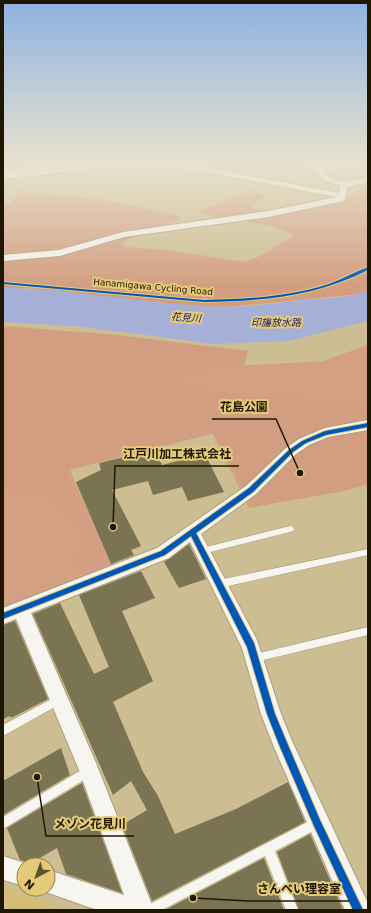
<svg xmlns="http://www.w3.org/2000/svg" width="371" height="913" viewBox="0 0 371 913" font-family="'DejaVu Sans','Noto Sans JP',sans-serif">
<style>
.built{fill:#d5be78}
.green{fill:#d3a084}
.forest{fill:#d29d80}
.water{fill:#a6b0d6}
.building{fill:#7b7453}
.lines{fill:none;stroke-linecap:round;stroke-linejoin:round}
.service-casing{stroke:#aa9f7d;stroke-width:1}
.minor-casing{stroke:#aa9f7d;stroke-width:2}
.tertiary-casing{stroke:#aa9f7d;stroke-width:2}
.service{fill:#f7f5ef;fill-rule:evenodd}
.minor{fill:#f7f5ef;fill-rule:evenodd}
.tertiary{fill:#f7f5ef;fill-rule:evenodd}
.cycleway-casing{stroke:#e5ca79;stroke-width:2}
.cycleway{fill:#0057b8;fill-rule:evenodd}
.labels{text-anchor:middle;stroke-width:4;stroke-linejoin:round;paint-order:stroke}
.far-street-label{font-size:9px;fill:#201700;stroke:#e5ca79}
.far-water-label{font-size:10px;font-style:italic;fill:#1a2073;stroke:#e5ca79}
.leader{fill:none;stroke:#201700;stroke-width:1.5}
.callout-dot{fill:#201700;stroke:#e5ca79;stroke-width:1.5}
.callout-label{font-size:12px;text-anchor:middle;font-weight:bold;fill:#201700;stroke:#e5ca79;stroke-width:4;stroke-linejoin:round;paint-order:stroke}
</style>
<rect width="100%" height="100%" fill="#ccbd92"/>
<path class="built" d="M 3,886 L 64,910 L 3,910 Z"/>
<path class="green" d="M 368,345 L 368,482 L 249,508 L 212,432 L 68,464 L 75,482 L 115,568 L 3,608 L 3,452 L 167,366 L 252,365 L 323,361 Z"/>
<path class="forest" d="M 368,185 L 368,291 L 361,294 L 225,307 L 181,305 L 27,288 L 3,288 L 3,205 L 10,204 L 19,191 L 104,200 L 179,216 L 182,218 L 121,242 L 125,247 L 165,250 L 244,262 L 260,256 L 295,235 L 268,225 L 213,217 L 199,211 L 251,191 L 266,195 L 251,207 L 275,215 L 338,203 Z
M 3,326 L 117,335 L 248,351 L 244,366 L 165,373 L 200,390 L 368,405 L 368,484 L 339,492 L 253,507 L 215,433 L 65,471 L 107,565 L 77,567 L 82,533 L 48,497 L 5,488 L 3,489 Z"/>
<path class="water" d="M 3,288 C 77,289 150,305 224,307 C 249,307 276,303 302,300 C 323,298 348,299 368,291 L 368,321 L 289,341 L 213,344 L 84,327 L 3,322 Z"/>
<path class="building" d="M 155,450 L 162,465 L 205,454 L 224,492 L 188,501 L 182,487 L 153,495 L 148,481 L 112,490 L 141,546 L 131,550 L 134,555 L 111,564 L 76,482 L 101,470 L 99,463 Z
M 189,544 L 206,579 L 179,588 L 164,562 Z
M 141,571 L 155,598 L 122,611 L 153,681 L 113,702 L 143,772 L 158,796 L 175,834 L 236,809 L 288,782 L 305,822 L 152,901 L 122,825 L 147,810 L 131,781 L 113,795 L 33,614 L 60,603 L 94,674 L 109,667 L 79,595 Z
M 15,621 L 48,699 L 11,718 L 10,716 L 3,719 L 3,625 Z
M 61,748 L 70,775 L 3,815 L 3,781 Z
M 82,783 L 122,893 L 66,874 L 57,848 L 31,863 L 20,860 L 7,828 Z
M 310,834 L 343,910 L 299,910 L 277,852 Z
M 264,858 L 284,910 L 165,910 Z"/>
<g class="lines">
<defs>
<path id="service" d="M 290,526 L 293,527 L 294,529 L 293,531 L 290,532 L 202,554 L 199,553 L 198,551 L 199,549 L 202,548 Z
M 368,549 L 368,555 L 219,588 L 216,587 L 215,584 L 216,581 L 219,580 Z
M 368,627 L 368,635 L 255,662 L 252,661 L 250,658 L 252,655 L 255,654 Z
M 59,695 L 62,697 L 64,700 L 62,703 L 3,736 L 3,725 Z
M 88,766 L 92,767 L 93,771 L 92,775 L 3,829 L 3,817 Z
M 317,817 L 321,819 L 323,823 L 321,827 L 275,851 L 298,910 L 286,910 L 265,856 L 162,910 L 144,910 L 146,906 Z"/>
<path id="minor" d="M 303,160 L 311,160 L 319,168 L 368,160 L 368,163 L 323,172 C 341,186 348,182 368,177 L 368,182 L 348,187 L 344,201 L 268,217 L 124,237 L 60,256 L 3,261 L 3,255 L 59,250 L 123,232 L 268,211 L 337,197 L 197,170 L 118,166 L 3,179 L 3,175 L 118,162 L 197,166 L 339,193 L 340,186 L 324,180 Z
M 368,420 L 368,430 L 328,437 L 309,445 L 296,454 L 256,494 L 201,534 L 257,640 L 281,714 L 292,741 L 367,901 L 368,910 L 345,910 L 274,747 L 261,714 L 242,648 L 190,542 L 169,558 L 31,613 L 96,763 L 154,910 L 97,910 L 40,890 L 39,889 L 48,889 L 48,870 L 124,895 L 79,770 L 16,619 L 3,624 L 3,608 L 157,548 L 246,486 L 286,448 L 299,439 L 325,428 Z
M 3,856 L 31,865 L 24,865 L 24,886 L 3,880 Z"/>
<path id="tertiary" d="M 77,160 L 100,160 L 95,163 L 3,176 L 3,170 Z"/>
</defs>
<use href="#service" class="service-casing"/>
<use href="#minor" class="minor-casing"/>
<use href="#tertiary" class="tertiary-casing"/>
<use href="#service" class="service"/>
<use href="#minor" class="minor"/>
<use href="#tertiary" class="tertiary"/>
<defs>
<path id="cycleway" d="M 368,267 L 368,270 C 314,297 263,301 204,302 L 3,284 L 3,282 L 204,300 C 246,299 289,297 329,284 C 342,279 355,272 368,267 Z
M 368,423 L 368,427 L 326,435 L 306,443 L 293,452 L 253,492 L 196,533 L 254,643 L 275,714 L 288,745 L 320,820 L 363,910 L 353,910 L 314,826 L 280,747 L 267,714 L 247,647 L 191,536 L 165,555 L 3,619 L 3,613 L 161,551 L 249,488 L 289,450 L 302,441 L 325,431 Z"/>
</defs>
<use href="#cycleway" class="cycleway-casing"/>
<use href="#cycleway" class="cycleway"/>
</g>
<linearGradient id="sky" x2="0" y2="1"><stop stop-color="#8db2e1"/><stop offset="0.56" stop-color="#e8e1ce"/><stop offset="1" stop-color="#e8e1ce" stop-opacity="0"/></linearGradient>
<rect width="371" height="288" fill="url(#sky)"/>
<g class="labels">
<g class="far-street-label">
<text transform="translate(153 287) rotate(5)" y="3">Hanamigawa Cycling Road</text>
</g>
<g class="far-water-label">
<text transform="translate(186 317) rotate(4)" y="4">花見川</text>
<text x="276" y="326">印旛放水路</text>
</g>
</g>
<path class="leader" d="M300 473L276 419H212M113 527L115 466H239M37 777L46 836H134M193 898L249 901H349"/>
<g class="callout-dot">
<circle cx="300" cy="473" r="4"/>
<circle cx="113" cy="527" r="4"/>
<circle cx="37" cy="777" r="4"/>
<circle cx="193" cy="898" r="4"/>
</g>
<g class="callout-label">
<text x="244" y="411">花島公園</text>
<text x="177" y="458">江戸川加工株式会社</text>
<text x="90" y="828">メゾン花見川</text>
<text x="299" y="893">さんぺい理容室</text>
</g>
<rect width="371" height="913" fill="none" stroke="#201700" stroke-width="8"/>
<g transform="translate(36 877) rotate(221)"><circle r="19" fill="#e5ca79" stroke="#968249"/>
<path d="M0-3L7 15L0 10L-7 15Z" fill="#5c5133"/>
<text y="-6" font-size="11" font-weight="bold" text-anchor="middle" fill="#201700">N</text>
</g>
</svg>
